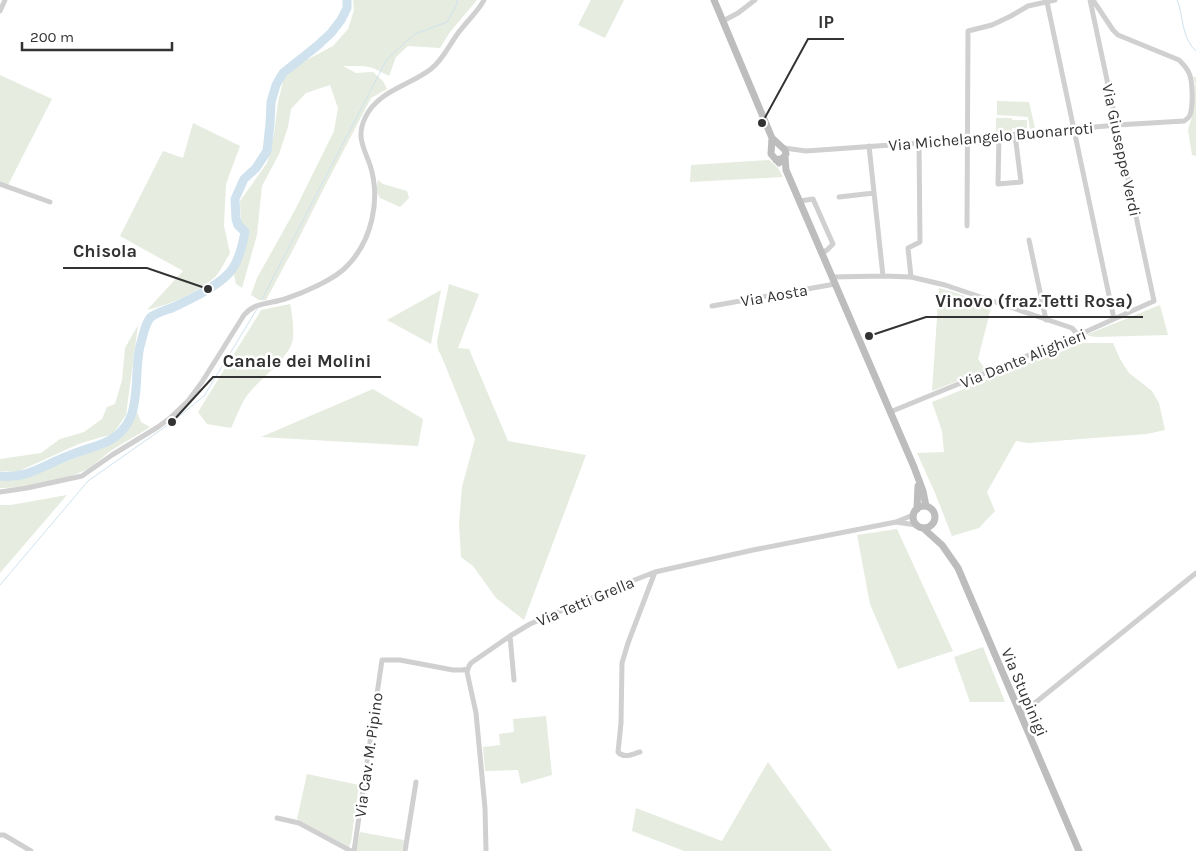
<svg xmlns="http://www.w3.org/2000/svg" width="1196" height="851" viewBox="0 0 1196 851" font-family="Karla,sans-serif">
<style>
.green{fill:#e6ecdf}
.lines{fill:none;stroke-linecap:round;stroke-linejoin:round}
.stream{stroke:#cfe2ee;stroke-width:1}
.river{stroke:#cfe2ee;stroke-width:9}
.street{stroke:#d0d0d0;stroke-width:5}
.secondary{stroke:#bdbdbd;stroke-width:7}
.labels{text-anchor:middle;stroke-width:5;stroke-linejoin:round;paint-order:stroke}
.street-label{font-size:16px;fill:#333;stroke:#fff}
.leader{fill:none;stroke:#333;stroke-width:2}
.callout-dot{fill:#333;stroke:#fff;stroke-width:2}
.callout-label{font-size:18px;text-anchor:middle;font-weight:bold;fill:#333;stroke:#fff;stroke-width:5;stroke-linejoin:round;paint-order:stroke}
</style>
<rect width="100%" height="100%" fill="#fff"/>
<path class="green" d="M 353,0 L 477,0 L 450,32 L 440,48 L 408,46 L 396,57 L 389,76 L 373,68 L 364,66 L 343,66 L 356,73 L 373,72 L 383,81 L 387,89 L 371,98 L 325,186 L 296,244 L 266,300 L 259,300 L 251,295 L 257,278 L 295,210 L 334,131 L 338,108 L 330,85 L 306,93 L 291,109 L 288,127 L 279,154 L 262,186 L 257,235 L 242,288 L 236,284 L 234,275 L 246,242 L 247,231 L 241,223 L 240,201 L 267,163 L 274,134 L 278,102 L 284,78 L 301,63 L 333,46 L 348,29 L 354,10 Z
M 591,0 L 624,0 L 605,38 L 578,25 Z
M 0,75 L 52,99 L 8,185 L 0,182 Z
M 1193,77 L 1196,77 L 1196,156 L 1192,155 L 1188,130 L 1193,113 L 1195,83 Z
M 997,101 L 1029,102 L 1035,128 L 1030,129 L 1028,117 L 997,115 Z
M 996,118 L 1012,118 L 1012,120 L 1027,120 L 1027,128 L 1012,128 L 1012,131 L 996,132 Z
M 193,123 L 240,146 L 226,184 L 224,226 L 230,253 C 225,261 221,271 215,277 C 196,294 171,304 147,310 L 183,271 L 120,236 L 163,151 L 183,158 Z
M 769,160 L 778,168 L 783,177 L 690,182 L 691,165 Z
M 378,180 L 383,184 L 407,191 L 409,198 L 400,207 L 380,198 L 376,191 Z
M 449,284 L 479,294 L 458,348 L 469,349 L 508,441 L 586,455 L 524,620 L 496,598 L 473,566 L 461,557 L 459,524 L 462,487 L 475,439 L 441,355 L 438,350 L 437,341 Z
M 939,288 L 992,304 L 978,359 L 986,370 L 932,391 Z
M 441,290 L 431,344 L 387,320 Z
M 290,304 C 292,311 292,317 293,323 C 293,330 294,337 292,343 C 286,361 258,380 246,397 C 240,406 236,418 231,428 L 207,424 L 198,412 L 257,317 L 261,310 Z
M 1160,305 L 1168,335 L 1095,337 L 1086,335 Z
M 138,325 L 126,415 L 113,434 L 81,443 L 17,472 L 0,471 L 0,459 L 41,453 L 60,439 L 84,432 L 102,419 L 107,407 L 115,404 L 122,380 L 125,348 Z
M 1078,343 L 1113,343 L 1120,359 L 1129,373 L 1152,391 L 1159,403 L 1165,430 L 1147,434 L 1028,443 L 1016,441 L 987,492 L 995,511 L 979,528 L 952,536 L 935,493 L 917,453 L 944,452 L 942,431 L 932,402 Z
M 373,389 L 423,419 L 418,446 L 261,437 Z
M 137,412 L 141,422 L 150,427 C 138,435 126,441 114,449 C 105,454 98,462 89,468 C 69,480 24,488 0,488 L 0,480 L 24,478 L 106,446 L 125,434 Z
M 67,495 L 0,573 L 0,505 L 11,505 Z
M 897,529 L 953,651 L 898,669 L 870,604 L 857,535 Z
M 983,647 L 1005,702 L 970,702 L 954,657 Z
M 546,716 L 552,775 L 521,784 L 518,770 L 485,771 L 483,747 L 500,745 L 499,734 L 514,732 L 513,719 Z
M 768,762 L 832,851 L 684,851 L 632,831 L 636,808 L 722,841 Z
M 307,774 L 359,785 L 351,842 L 349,847 L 297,819 Z
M 360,832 L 404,840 L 402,851 L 356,851 Z"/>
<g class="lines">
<path class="stream" d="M 1177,0 L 1179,5 C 1183,20 1183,40 1196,51
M 262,299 L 387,59 L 415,34 L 447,22 L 457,4 L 457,0
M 0,585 L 88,481 L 172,422 L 204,396 L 257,309"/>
<path class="river" d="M 0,476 C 28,479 43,465 68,456 C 79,451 92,448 104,443 C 146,425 132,382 140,346 C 143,337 144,326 150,318 C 155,313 167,310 174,307 C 191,299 223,284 233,268 C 239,258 243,243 245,232 L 238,225 L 236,219 L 235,199 L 244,179 L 256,168 L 267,151 L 270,124 L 271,102 L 276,85 L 283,73 L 317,46 L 331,33 L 341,20 L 347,8 L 347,0"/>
<path class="street" d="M 1047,2 L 1114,319
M 0,11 L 5,0
M 723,21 L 738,13 L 755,0
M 999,136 L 998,184 L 1021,182 L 1015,135
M 869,146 L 883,276
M 784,148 L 806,151 L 919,143 L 1117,125 L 1184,121 C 1188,118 1188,119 1190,115 C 1193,107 1193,81 1189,73 C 1187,68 1183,64 1179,60 L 1118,35 L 1113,30 L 1093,0
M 0,184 L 50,202
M 839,197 L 874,193
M 800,201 L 813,199 L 833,244 L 827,250 L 822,253
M 967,226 L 968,31 L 992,25 L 1011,16 L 1028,6 L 1055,0
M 1029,240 L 1046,320
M 832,277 L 883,276 L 911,277 L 945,285 L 1072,328 L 1078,335
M 911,277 L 908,248 L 920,242 L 919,143
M 712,306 L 835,284
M 890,412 L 1083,333 L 1154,301 L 1090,0
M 0,492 L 27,488 L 82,476 L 112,455 L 158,427 L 170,418 L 188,401 L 202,382 L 244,315 C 255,302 269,304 285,299 C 303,293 336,279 348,265 C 372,240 381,199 370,165 C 364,148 356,137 365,118 C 377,91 409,86 431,69 C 445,58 451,40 463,27 C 470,18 479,10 484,0
M 896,522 L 916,525
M 510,636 L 514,680
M 1020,715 L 1196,573
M 640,752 C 632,754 624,759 618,752 L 621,723 L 622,663 L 628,643 L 655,572
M 277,818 L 299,823 L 351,851
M 0,835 L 4,835 L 31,851
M 354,851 L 382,660 L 400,660 L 453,670 L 462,670 L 468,669
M 405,851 L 416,782
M 486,851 L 485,808 L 476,713 L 467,672 L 469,666 L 471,663 L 510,636 L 530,624 L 632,581 L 655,572 L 753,550 L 896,522 L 913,515"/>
<path class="secondary" d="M 714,0 L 772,138 L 785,150 L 786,154 L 783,158 L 776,160
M 772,138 L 771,154 L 779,163
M 785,157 L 786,170 L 914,467 L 923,491 L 926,506
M913 517a11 11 0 1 1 22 0a11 11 0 1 1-22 0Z
M 917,509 L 918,486
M 923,528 L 942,545 L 958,568 L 1079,851"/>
</g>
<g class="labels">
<g class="street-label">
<text transform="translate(991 136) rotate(-5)" y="6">Via Michelangelo Buonarroti</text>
<text transform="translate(1122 150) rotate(78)" y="6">Via Giuseppe Verdi</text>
<text transform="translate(774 295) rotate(-10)" y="6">Via Aosta</text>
<text transform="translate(1023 358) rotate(-22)" y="6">Via Dante Alighieri</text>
<text transform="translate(585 601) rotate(-23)" y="6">Via Tetti Grella</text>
<text transform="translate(1025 692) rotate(67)" y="6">Via Stupinigi</text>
<text transform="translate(368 755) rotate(-82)" y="6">Via Cav. M. Pipino</text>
</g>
</g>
<path class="leader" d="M762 123L808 39H844M208 289L147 268H63M869 336L926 317H1143M172 422L213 377H381"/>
<g class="callout-dot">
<circle cx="762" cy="123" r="5"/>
<circle cx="208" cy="289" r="5"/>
<circle cx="869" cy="336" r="5"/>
<circle cx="172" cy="422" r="5"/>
</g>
<g class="callout-label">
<text x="826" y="28">IP</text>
<text x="105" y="257">Chisola</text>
<text x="1034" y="307">Vinovo (fraz.Tetti Rosa)</text>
<text x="297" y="367">Canale dei Molini</text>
</g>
<path d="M22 42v8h150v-8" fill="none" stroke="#333333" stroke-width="2.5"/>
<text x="30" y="42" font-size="15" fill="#333333" stroke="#ffffff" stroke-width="4" paint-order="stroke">200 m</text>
</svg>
